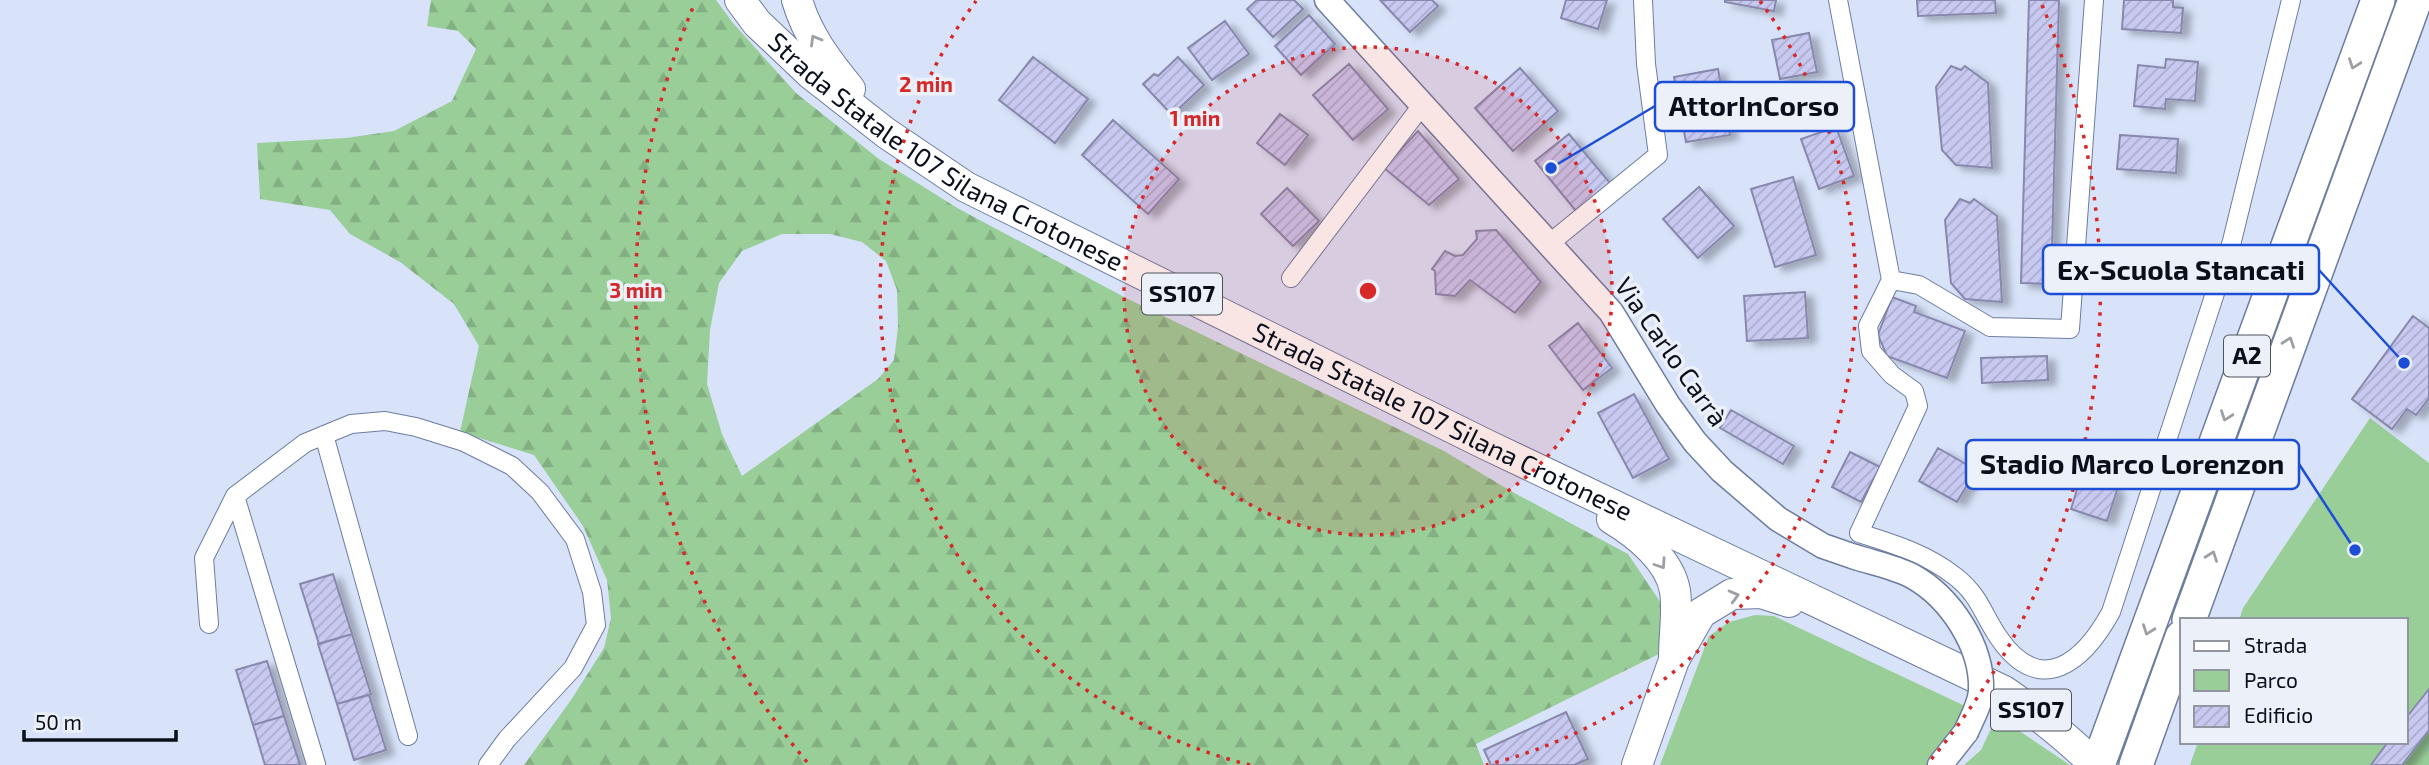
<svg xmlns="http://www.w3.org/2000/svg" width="2429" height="765" viewBox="0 0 2429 765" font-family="'Exo 2',sans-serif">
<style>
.green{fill:#9ace99}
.forest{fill:url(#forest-firs);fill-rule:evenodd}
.building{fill:url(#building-hatch);stroke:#8788ac;stroke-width:2;filter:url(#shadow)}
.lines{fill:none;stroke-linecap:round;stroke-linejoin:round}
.minor-casing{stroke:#6d7d9e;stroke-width:20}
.secondary-casing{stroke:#6d7d9e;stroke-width:27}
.trunk-casing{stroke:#6d7d9e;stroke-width:32}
.motorway-casing{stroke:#6d7d9e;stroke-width:36}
.minor{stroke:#fff;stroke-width:18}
.secondary{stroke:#fff;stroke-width:24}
.trunk{stroke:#fff;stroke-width:30}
.motorway{stroke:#fff;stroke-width:33}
.secondary-bridge-casing{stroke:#6d7d9e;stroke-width:27;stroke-linecap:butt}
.secondary-bridge{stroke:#fff;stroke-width:24}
.oneway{stroke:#9d9fa4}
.ring{fill:none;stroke:#d62828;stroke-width:3.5;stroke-dasharray:3.5 7}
.labels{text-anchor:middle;stroke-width:7;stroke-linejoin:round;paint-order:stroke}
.shield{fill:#ecf0f8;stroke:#4d525d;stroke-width:2}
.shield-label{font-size:24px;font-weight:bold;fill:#090f1b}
.street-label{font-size:26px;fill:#090f1b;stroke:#ecf0f8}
.centre{fill:#d62828;stroke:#ecf0f8;stroke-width:3.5}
.ring-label{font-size:21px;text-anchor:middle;font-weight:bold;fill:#d62828;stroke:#ecf0f8;stroke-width:7;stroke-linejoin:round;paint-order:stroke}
.leader{fill:none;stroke:#1d4ed8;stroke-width:2.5}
.callout-dot{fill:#1d4ed8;stroke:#ecf0f8;stroke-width:2.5}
.callout{fill:#ecf0f8;stroke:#1d4ed8;stroke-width:2.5}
.callout-label{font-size:28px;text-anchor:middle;font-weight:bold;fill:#090f1b}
</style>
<defs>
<pattern id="forest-firs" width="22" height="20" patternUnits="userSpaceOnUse" patternTransform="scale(1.75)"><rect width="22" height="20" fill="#9ace99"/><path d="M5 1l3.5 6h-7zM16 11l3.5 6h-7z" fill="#83b083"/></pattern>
<pattern id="building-hatch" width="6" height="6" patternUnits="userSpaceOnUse" patternTransform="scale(1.75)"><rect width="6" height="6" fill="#c8c9f0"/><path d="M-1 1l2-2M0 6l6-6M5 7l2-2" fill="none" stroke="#aaabcd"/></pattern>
<filter id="shadow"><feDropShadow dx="8" dy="4.5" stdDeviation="3.5" flood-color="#0004"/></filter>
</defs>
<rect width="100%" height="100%" fill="#d8e3fa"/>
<path class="green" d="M 2370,418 L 2429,463 L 2429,765 L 2190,765 L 2198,742 L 2406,742 L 2406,620 L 2239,620 L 2243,608 Z
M 1755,615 L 1774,616 L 1965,706 L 1964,721 L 1931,765 L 1660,765 L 1709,636 L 1729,622 Z
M 1997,716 L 2070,765 L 1964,765 L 1981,750 Z"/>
<path class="forest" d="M 431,0 L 716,0 L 733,23 L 796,93 L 879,159 L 959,209 L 1128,299 L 1444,451 L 1509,490 L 1628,554 L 1663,606 L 1661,653 L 1476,744 L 1484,765 L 524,765 L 571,700 L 604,648 L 611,618 L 607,580 L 583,526 L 534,455 L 460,432 L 479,346 L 454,304 L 400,262 L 350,234 L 330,210 L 260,199 L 257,143 L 346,138 L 394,131 L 452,101 L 476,49 L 458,31 L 427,26 ZM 782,234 L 830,234 L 862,242 L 886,261 L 897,290 L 898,327 L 894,360 L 878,379 L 742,476 L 722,434 L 707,384 L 710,330 L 719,283 L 742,251 Z"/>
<path class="building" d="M 1257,0 L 1294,0 L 1303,9 L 1273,37 L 1247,9 Z
M 1380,0 L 1432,0 L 1438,6 L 1410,32 Z
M 1566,0 L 1607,0 L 1598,29 L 1561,18 Z
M 1725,0 L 1776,0 L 1774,11 L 1725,2 Z
M 1917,0 L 1995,0 L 1996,13 L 1918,16 Z
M 2029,0 L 2059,0 L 2051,284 L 2021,283 Z
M 2124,0 L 2173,0 L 2173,7 L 2183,8 L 2181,33 L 2122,29 Z
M 1309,15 L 1335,44 L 1301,75 L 1275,46 Z
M 1225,21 L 1249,54 L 1212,80 L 1188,48 Z
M 1809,33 L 1817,72 L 1780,79 L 1772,40 Z
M 1033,57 L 1088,99 L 1055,143 L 999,100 Z
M 1178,57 L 1204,85 L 1172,115 L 1143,84 L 1154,74 L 1158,76 Z
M 2166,59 L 2198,62 L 2195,101 L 2166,99 L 2165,109 L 2134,106 L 2138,65 L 2165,68 Z
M 1349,64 L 1388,109 L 1353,140 L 1313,95 Z
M 1951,66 L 1961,70 L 1965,66 L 1988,83 L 1992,168 L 1956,165 L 1942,150 L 1936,87 Z
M 1520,68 L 1558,111 L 1513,151 L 1475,108 Z
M 1718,69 L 1730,135 L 1686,142 L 1674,77 Z
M 1280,114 L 1308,135 L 1285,165 L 1257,143 Z
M 1113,120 L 1179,179 L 1148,214 L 1082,155 Z
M 1836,127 L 1854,176 L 1819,189 L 1801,139 Z
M 1418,131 L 1459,179 L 1429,205 L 1384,168 Z
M 1569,134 L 1610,183 L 1576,211 L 1535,161 Z
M 2120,135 L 2178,139 L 2176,173 L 2117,169 Z
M 1793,177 L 1816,255 L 1775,267 L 1751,189 Z
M 1699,187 L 1734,226 L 1698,258 L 1663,219 Z
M 1287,188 L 1319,221 L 1293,246 L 1261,214 Z
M 1960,199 L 1970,203 L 1974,199 L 1997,216 L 2002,302 L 1965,299 L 1951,283 L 1945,220 Z
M 1496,230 L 1541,282 L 1515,313 L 1470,280 L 1455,296 L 1436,294 L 1435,271 L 1432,269 L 1445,251 L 1455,256 L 1463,255 L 1477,239 L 1476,231 Z
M 1805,292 L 1808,338 L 1747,341 L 1744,296 Z
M 1892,297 L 1916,306 L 1914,312 L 1965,331 L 1947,378 L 1887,356 L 1878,335 Z
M 2413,316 L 2429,328 L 2429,398 L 2416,415 L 2407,409 L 2392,429 L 2352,399 Z
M 1578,323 L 1612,368 L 1583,390 L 1549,346 Z
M 2047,356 L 2048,380 L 1982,383 L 1981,358 Z
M 1634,394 L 1669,459 L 1633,478 L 1598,413 Z
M 1731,410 L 1794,446 L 1783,464 L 1720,428 Z
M 1938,448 L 1976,470 L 1957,502 L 1919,481 Z
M 1850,452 L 1880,467 L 1861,502 L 1832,487 Z
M 2087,457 L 2117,467 L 2110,487 L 2117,490 L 2107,521 L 2071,509 Z
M 333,574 L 352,634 L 319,644 L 300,584 Z
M 352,634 L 371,694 L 337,704 L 318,644 Z
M 267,661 L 284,716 L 253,725 L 236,670 Z
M 2429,689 L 2429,730 L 2402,765 L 2371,765 L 2388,742 L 2406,742 L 2406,718 Z
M 369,695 L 386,750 L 354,760 L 337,704 Z
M 1566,712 L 1588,759 L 1574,765 L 1491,765 L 1484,750 Z
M 284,716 L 300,765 L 265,765 L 253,725 Z"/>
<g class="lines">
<defs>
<path id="minor" d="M 1838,0 L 1891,280 L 1868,326 L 1871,351 L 1892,375 L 1914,391 L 1918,406 L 1859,533
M 1550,243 L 1658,155 L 1646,64 L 1643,0
M 1291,278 L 1423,104
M 1891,280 L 1919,285 L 1990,327 L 2070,329 L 2094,0
M 324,435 L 408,736
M 235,496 L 316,764
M 1859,533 C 1894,544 1927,554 1956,577 C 1980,596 1983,615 1999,638 C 2041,699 2084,661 2111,612 L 2232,241 L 2291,0
M 209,624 L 204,558 L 235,496 L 305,443 L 351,424 L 385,421 L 416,427 L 464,442 L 512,466 L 540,492 L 575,539 L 592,592 L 596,625 L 573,668 L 507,739 L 488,765"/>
<path id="secondary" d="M 1327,0 L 1611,312 L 1668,405 L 1695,442 L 1722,471 L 1778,519 L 1823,546 L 1855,557
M 1940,765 L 1966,732"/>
<g id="trunk">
<path id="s1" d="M 740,0 L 757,23 L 812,75 L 886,133 L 966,187 L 1485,444 L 2004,691 C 2036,713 2067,737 2095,765"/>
<path d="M 797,0 C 807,35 828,62 850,89"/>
<path d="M 1612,519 C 1637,534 1670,560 1675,591 C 1678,611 1674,636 1674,657"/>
<path d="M 1637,765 L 1674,660 L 1701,613 L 1732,594 L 1761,593 L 1789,602"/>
</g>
<path id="motorway" d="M 2189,620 L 2415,0
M 2098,765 L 2378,0
M 2136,765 L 2182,637"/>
</defs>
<use href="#minor" class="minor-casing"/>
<use href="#secondary" class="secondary-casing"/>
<use href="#trunk" class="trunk-casing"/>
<use href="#motorway" class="motorway-casing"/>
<use href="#minor" class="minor"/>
<use href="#secondary" class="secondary"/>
<use href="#trunk" class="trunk"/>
<use href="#motorway" class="motorway"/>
<defs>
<path id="secondary-bridge" d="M 1855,557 C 1874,563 1895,567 1912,576 C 1950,597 1983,646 1981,691 C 1980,705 1971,720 1966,732"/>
</defs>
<use href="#secondary-bridge" class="secondary-bridge-casing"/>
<use href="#secondary-bridge" class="secondary-bridge"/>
</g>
<defs><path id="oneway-chevron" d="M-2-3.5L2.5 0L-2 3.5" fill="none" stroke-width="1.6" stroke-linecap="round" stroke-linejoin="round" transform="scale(1.75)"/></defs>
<g class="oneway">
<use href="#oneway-chevron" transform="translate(815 40) rotate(-120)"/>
<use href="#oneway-chevron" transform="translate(2354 64) rotate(110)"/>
<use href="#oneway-chevron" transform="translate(2289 342) rotate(-70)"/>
<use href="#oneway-chevron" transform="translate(2226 416) rotate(110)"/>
<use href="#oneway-chevron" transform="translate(2212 556) rotate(-70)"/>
<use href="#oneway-chevron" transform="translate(1661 564) rotate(56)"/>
<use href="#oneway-chevron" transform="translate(1734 596) rotate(-15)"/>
<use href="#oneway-chevron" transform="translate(2148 630) rotate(110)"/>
</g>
<circle cx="1368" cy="291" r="244" fill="#d62828" fill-opacity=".12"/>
<g class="ring">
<circle cx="1368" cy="291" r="244"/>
<path d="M1250 765A488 488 0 0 1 976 1M1760 1A488 488 0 0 1 1486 765"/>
<path d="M807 762A732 732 0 0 1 694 5M2042 5A732 732 0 0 1 1929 762"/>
</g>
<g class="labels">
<g class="shield">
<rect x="1142" y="273.5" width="80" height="41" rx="5"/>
<rect x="2224" y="335.5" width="46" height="41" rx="5"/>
<rect x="1991" y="689.5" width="80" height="41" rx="5"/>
</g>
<g class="shield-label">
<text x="1182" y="302">SS107</text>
<text x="2247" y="364">A2</text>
<text x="2031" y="718">SS107</text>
</g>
<g class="street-label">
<text dy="9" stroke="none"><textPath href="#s1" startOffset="259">Strada Statale 107 Silana Crotonese</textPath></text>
<text transform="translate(1671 352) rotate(55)" y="9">Via Carlo Carrà</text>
<text dy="9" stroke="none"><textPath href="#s1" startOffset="826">Strada Statale 107 Silana Crotonese</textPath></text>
</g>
</g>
<circle cx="1368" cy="291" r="10" class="centre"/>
<g class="ring-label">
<text x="926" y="92">2 min</text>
<text x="1195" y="126">1 min</text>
<text x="636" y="298">3 min</text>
</g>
<path class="leader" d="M1551 168L1655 106M2404 363L2319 270M2355 550L2299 464"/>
<g class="callout-dot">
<circle cx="1551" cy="168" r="7"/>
<circle cx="2404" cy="363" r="7"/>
<circle cx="2355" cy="550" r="7"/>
</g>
<g class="callout">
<rect x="1655" y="82" width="199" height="49" rx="7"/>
<rect x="2043" y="245" width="276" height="49" rx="7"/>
<rect x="1966" y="440" width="333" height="49" rx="7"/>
</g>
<g class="callout-label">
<text x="1754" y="116">AttorInCorso</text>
<text x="2181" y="280">Ex-Scuola Stancati</text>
<text x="2132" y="474">Stadio Marco Lorenzon</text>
</g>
<rect x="2180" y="618" width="228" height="126" fill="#ecf0f8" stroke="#9196a0" stroke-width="2"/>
<rect x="2194" y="641" width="35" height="10" fill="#ffffff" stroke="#9196a0" stroke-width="2"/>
<text x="2244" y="653" font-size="21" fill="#090f1b">Strada</text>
<rect x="2194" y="670" width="35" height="21" fill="#9ace99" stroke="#9196a0" stroke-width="2"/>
<text x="2244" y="688" font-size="21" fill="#090f1b">Parco</text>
<rect x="2194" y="706" width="35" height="21" fill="url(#building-hatch)" stroke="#9196a0" stroke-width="2"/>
<text x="2244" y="723" font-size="21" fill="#090f1b">Edificio</text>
<path d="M24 730v10h152v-10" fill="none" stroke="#090f1b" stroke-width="3.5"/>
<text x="35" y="730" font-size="21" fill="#090f1b" stroke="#ecf0f8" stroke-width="5" paint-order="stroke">50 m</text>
</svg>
